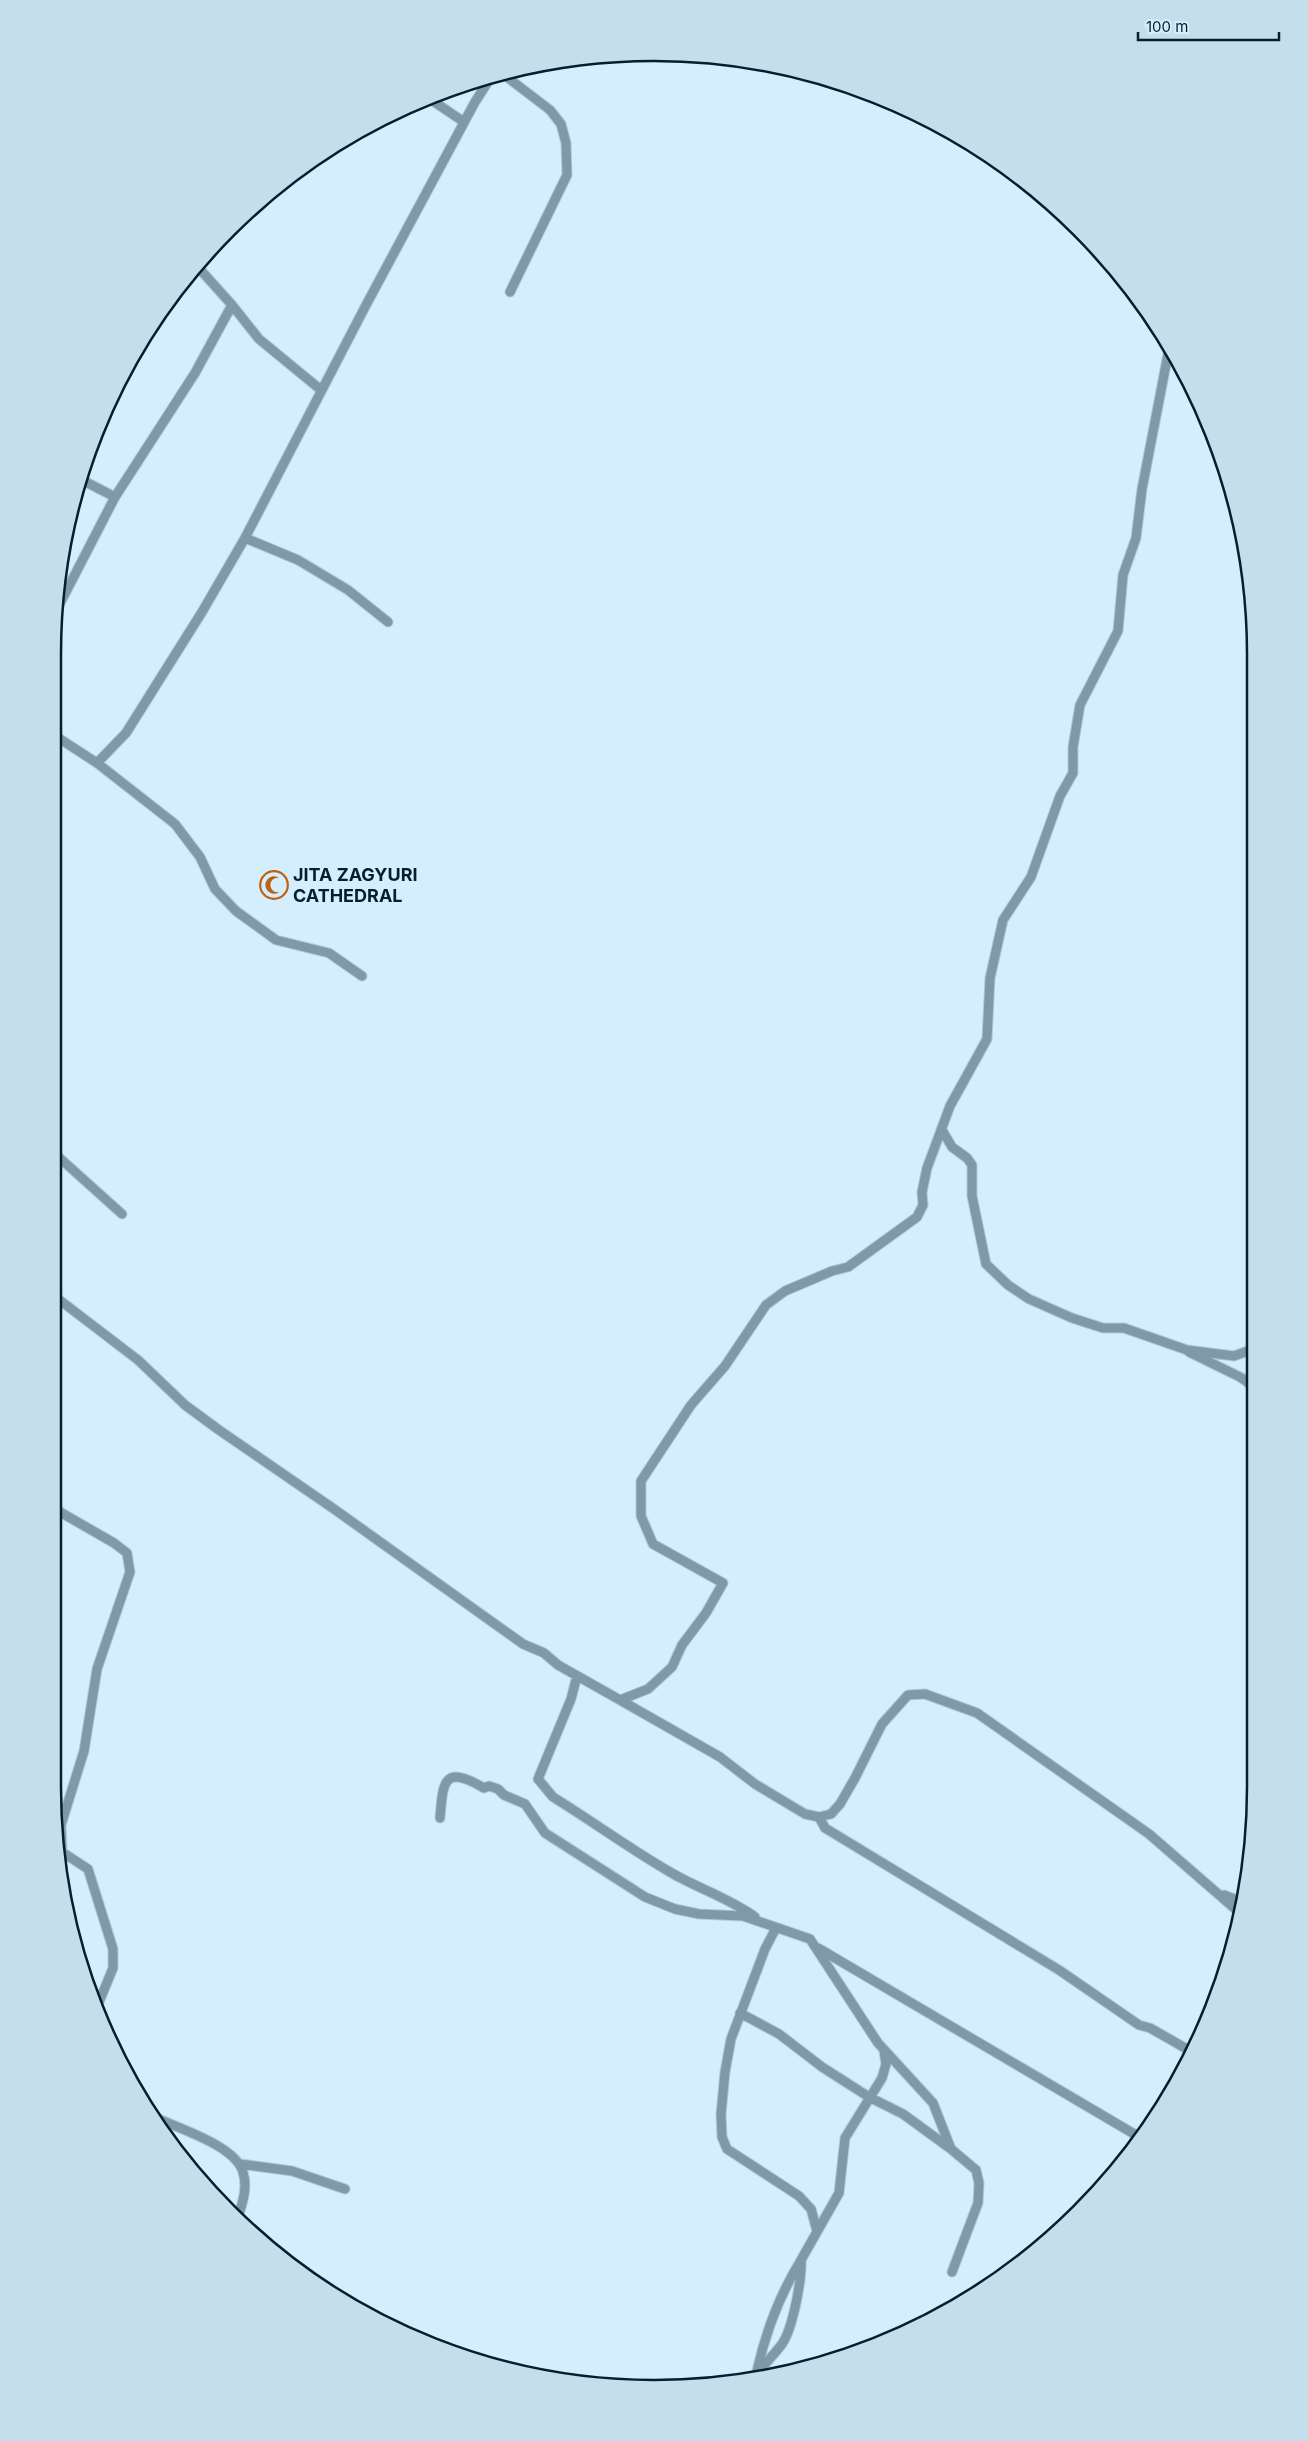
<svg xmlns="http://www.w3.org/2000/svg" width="1308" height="2441" viewBox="0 0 1308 2441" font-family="Inter,sans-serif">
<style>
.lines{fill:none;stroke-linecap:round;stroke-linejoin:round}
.street-casing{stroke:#b0c9d8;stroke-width:11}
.street{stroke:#7f99a8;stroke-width:9}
.labels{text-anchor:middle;stroke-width:4;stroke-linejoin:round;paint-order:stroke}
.poi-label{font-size:18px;font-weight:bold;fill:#05202d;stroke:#d5eefd;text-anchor:start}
.rim{fill:none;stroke:#05202d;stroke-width:2.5}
</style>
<rect width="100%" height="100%" fill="#d5eefd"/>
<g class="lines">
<defs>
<path id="street" d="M 503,74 L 550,110 L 561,124 L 566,143 L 567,175 L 510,292
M 430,99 L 464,122
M 232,305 L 259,339 L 321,390
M 80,479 L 115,497
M 245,538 L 298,560 L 348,590 L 388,622
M 54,615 L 115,497 L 195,373 L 232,305 L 197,266
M 54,735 L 97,763 L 175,824 L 200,857 L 215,889 L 236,911 L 276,940 L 329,953 L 362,976
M 97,763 L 126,733 L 202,612 L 245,538 L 365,307 L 475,102 L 491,77
M 942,1130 L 952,1147 L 967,1158 L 972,1165 L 972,1196 L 986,1264 L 1008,1285 L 1029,1299 L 1072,1318 L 1103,1328 L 1124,1328 L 1187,1350 L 1234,1356 L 1253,1349
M 53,1152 L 122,1214
M 53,1295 L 138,1360 L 185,1405 L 219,1430 L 334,1509 L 523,1644 L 544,1653 L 558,1665 L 620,1700 L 648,1689 L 672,1667 L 682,1645 L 706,1613 L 723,1583 L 653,1544 L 641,1516 L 641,1481 L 691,1405 L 725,1366 L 766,1305 L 785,1291 L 832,1271 L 848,1267 L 917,1217 L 923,1205 L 922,1192 L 927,1168 L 950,1106 L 987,1039 L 990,978 L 1003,920 L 1031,877 L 1060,796 L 1073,773 L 1073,747 L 1080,705 L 1118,631 L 1123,575 L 1136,538 L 1142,489 L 1169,349
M 1189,1352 L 1240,1377 L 1253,1386
M 1248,1383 L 1253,1369
M 53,1508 L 114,1543 L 127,1553 L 130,1572 L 97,1669 L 84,1751 L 61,1825 L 62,1852 L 88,1869 L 113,1949 L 113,1968 L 97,2007
M 577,1676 L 571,1699 L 538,1779 L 553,1797 C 592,1821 630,1849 670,1872 C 697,1888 731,1899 755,1917
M 620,1700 L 720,1757 L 755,1784 L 805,1814 L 819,1817 L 831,1814 L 840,1804 L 855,1778 L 882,1724 L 908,1695 L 925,1694 L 977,1713 L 1149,1834 L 1240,1913
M 819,1817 L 825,1828 L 1059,1970 L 1139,2025 L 1150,2028 L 1194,2053
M 440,1818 C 443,1782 443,1764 484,1788 L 489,1786 L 498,1789 L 504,1795 L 525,1804 L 545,1833 L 645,1897 L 675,1909 L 699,1914 L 743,1916 L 810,1939 L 878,2043 L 933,2103 L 951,2149 L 976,2170 L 979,2183 L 978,2203 L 952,2272
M 1224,1895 L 1242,1902
M 776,1928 L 765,1949 L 731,2039 L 725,2072 L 721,2114 L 722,2137 L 727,2149 L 799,2196 L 811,2209 L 817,2231
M 818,1948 L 1141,2138
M 740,2013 L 779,2034 L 822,2067 L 869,2097 L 903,2114 L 951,2149
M 152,2116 C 177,2128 235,2145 243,2172 C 248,2188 242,2204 238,2218
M 240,2164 L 292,2171 L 345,2189
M 757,2371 C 766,2330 779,2296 801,2260
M 755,2377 C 763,2365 774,2355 782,2344 C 793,2328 802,2279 801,2260 L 839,2193 L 845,2138 L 882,2078 L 886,2064 L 884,2051"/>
</defs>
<use href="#street" class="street-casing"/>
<use href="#street" class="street"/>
</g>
<defs>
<symbol id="mosque-ring" viewBox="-11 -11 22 22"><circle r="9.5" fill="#d5eefd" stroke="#be6111" stroke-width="1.5"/><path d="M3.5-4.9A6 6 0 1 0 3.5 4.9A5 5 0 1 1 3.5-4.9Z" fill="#be6111"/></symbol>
</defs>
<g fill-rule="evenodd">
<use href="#mosque-ring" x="258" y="869" width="32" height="32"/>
</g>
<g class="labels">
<g class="poi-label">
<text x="293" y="881">JITA ZAGYURI<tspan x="293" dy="21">CATHEDRAL</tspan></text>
</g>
</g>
<path d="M0 0H1308V2441H0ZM654 61H654A593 593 0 0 1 1247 654V1787A593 593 0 0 1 654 2380H654A593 593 0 0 1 61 1787V654A593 593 0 0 1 654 61Z" fill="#c4deec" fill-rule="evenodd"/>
<path class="rim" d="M654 61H654A593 593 0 0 1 1247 654V1787A593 593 0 0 1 654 2380H654A593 593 0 0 1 61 1787V654A593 593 0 0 1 654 61Z"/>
<path d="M1138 32v8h141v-8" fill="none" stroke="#05202d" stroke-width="2.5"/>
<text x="1146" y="32" font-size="15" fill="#05202d" stroke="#d5eefd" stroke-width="4" paint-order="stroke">100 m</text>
</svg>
